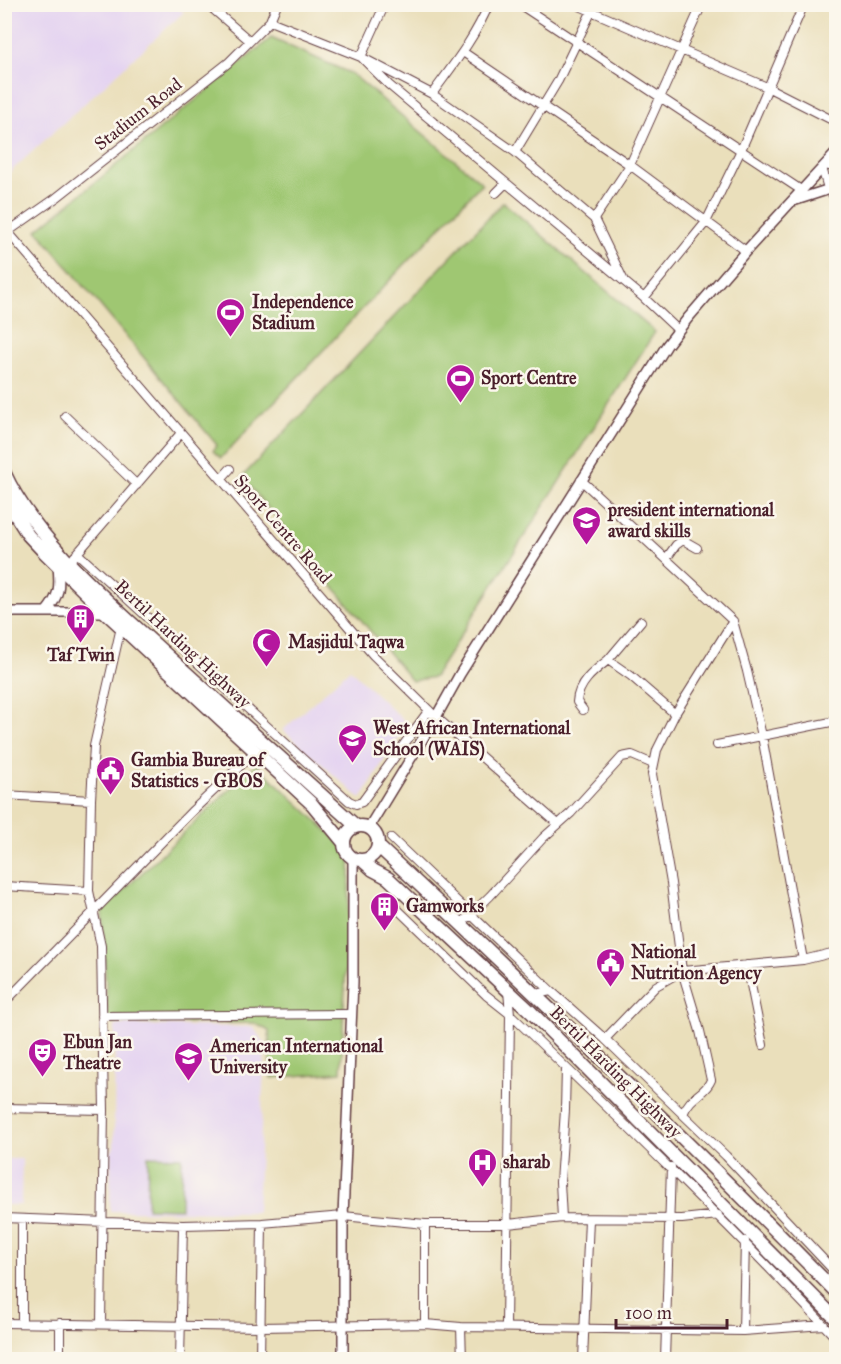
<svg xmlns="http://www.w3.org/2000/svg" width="841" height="1364" viewBox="0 0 841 1364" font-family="'IM FELL Great Primer',serif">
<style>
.built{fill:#e4d3f1}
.green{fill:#9fc772;stroke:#74734e;stroke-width:1.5}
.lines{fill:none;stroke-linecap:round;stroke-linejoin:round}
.minor-casing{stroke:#623c41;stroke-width:10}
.tertiary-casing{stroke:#623c41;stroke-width:12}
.primary-casing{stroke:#623c41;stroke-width:15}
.minor{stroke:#fff;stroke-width:8}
.tertiary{stroke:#fff;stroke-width:9}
.primary{stroke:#fff;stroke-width:12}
.labels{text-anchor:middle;stroke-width:5;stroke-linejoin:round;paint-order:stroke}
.street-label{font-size:18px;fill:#4a1f2b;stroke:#fbf7ec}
.poi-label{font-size:18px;font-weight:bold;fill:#4a1f2b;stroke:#fbf7ec;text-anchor:start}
</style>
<rect width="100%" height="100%" fill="#fbf7ec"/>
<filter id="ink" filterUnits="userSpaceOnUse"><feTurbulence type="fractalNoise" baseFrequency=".0167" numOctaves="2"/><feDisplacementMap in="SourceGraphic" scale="12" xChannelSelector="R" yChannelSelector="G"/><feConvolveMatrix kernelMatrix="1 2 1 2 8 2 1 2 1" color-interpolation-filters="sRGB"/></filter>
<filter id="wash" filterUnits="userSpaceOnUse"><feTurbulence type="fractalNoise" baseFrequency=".008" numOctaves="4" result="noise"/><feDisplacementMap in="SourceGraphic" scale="24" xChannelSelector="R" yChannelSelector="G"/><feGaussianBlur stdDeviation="1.35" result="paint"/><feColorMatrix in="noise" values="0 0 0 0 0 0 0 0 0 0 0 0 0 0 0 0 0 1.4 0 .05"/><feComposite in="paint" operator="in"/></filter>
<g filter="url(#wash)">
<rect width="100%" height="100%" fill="#eadfbb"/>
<path class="built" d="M 173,5 L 184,12 L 9,173 L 4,167 L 5,5 Z
M 350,669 L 406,723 L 361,799 L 283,730 Z
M 120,1025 L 253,1027 L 265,1044 L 257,1212 L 110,1211 L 111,1153 L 114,1146 L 115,1026 Z
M 5,1159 L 22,1159 L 21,1205 L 5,1205 Z"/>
<path class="green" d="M 271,38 L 352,74 L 482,183 L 221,458 L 213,451 L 217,445 L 37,230 Z
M 503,202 L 655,332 L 434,677 L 412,681 L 242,477 Z
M 256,764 L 351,853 L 341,1072 L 271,1078 L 269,1031 L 254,1023 L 108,1022 L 102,911 Z
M 148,1156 L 182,1157 L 181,1209 L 147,1208 Z"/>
</g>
<g filter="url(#ink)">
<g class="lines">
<defs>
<path id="minor" d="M 207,4 L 250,41
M 385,4 L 361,57 L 432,94 L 515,152 L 594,219 L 623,279
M 519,4 L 801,190
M 575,4 L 769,88 L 836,122
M 270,21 L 361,57 L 389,85 L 644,298 L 678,330
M 463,52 L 630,165 L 746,251
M 432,94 C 453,65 475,38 489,4
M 515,152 L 558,81 L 595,4
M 825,165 L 836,168
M 822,168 L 827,185 L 836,200
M 496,193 L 506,183
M 594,219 L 630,165 L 702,4
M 8,232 L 373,655 L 436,717 L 558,824
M 6,233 L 56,198 L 228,63 L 270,21 L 277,4
M 644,298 L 706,222 L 741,150 L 804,4
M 65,416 L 137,485
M 221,479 L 230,469
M 581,480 L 733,621 L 747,671 L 762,736 L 803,960
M 77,553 L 349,801 L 356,804 L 362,802 L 429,710
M 74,557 L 181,433
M 666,559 L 676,545 L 683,540 L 697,548
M 608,660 L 641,621
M 583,710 L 577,702 C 578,683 594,671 608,660 L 631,676 L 675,714
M 717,745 L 836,721
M 4,795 L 91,800
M 391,838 L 551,991
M 4,886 L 89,891
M 389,901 L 486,995 L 510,1014 C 621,1120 731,1226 836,1338
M 461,924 L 490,896 L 543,838 L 571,813 L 622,757 L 632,755 L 653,764
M 747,965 L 763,1045
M 536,994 L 551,991 L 605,1039 L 726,1156 L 836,1273
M 4,1003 L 191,812 L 256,751
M 102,1016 L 351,1014
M 605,1039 L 656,986 L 682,971 L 803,960 L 836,952
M 4,1108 L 104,1110
M 683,1114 C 691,1094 705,1095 711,1080 L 700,1031 L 682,971 L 671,883 L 652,774 L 657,750 L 675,714 L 733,621
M 4,1218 L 183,1225 L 262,1223 L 343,1216 L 425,1224 L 508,1224 L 562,1218 L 560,1182 L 565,1110 L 566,1068
M 562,1218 L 682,1219 L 718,1215
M 22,1219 L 22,1323
M 4,1323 L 261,1327 L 425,1324 L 461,1327 L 743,1331 L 824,1325
M 60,1323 L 60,1360
M 101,1324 L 104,1110 L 101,946 L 89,891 L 91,800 L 94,746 L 121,627
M 425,1324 L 425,1224
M 461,1327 L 462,1360
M 506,1327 L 510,1014 L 508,991
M 743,1331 L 745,1241
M 180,1360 L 183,1225
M 260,1360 L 262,1223
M 583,1360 L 589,1219
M 665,1360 L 671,1167"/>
<path id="tertiary" d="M 793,201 L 836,187
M 4,612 L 105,612
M 46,612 C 60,595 60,587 58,566
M 369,827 L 436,717 L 460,674 L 667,345 L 688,318 L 746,251 L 836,153
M 343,1360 L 343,1216 L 353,982 L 353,858"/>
<path id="primary" d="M 4,472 C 36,543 114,606 170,658 C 232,714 294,770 356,826
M 4,497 L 28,535 L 44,552 L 105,612 L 312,804 L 344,843
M344 843a17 17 0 1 1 34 0a17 17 0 1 1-34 0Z
M 378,846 C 534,992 687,1140 836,1292
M 362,860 L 373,870 L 388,878 L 531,1012 L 836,1319"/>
</defs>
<use href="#minor" class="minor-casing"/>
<use href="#tertiary" class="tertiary-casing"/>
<use href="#primary" class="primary-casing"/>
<use href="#minor" class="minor"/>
<use href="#tertiary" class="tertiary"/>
<use href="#primary" class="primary"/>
</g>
</g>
<defs>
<symbol id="stadium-pin" viewBox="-11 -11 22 30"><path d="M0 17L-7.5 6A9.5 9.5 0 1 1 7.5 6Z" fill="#b5179e" stroke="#fbf7ec"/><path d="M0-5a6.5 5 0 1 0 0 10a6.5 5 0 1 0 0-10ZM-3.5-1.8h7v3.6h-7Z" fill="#fff"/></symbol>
<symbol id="school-pin" viewBox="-11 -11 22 30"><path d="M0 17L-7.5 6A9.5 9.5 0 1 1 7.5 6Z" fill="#b5179e" stroke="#fbf7ec"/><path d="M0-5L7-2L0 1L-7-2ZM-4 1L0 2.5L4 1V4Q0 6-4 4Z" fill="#fff"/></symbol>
<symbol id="building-pin" viewBox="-11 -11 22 30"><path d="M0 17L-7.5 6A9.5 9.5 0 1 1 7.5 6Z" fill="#b5179e" stroke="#fbf7ec"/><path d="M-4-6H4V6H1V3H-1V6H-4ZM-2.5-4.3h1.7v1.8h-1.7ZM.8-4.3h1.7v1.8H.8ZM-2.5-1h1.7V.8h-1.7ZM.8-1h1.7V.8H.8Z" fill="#fff"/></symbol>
<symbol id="mosque-pin" viewBox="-11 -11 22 30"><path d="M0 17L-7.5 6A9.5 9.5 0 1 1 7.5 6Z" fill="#b5179e" stroke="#fbf7ec"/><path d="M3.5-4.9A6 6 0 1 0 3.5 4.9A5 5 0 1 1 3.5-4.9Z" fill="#fff"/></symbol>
<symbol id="civic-pin" viewBox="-11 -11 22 30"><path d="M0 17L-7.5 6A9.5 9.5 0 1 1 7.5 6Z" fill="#b5179e" stroke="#fbf7ec"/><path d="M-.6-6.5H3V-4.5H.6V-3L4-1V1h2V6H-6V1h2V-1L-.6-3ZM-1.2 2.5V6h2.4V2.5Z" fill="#fff"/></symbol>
<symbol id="theatre-pin" viewBox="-11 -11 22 30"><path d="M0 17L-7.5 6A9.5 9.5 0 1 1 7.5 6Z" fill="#b5179e" stroke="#fbf7ec"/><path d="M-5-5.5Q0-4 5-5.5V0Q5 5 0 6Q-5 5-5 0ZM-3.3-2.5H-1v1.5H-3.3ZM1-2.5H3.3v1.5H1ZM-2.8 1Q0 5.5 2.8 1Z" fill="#fff"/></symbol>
<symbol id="university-pin" viewBox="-11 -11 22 30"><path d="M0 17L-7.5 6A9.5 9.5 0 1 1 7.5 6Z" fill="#b5179e" stroke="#fbf7ec"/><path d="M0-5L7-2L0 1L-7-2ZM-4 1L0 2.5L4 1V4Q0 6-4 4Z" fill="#fff"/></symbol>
<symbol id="hospital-pin" viewBox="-11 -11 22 30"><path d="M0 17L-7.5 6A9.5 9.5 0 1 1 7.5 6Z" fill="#b5179e" stroke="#fbf7ec"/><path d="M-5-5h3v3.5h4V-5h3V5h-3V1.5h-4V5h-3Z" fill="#fff"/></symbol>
</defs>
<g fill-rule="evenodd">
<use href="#stadium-pin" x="214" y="296" width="33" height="45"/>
<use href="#stadium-pin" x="444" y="362" width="33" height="45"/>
<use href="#school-pin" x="570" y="504" width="33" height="45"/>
<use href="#building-pin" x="64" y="602" width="33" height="45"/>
<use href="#mosque-pin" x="250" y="626" width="33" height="45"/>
<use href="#school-pin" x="336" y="722" width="33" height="45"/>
<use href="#civic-pin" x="94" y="754" width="33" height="45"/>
<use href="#building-pin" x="368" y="890" width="33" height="45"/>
<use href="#civic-pin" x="594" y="946" width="33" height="45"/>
<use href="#theatre-pin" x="26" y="1036" width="33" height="45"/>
<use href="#university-pin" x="172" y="1040" width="33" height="45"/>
<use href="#hospital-pin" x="466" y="1146" width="33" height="45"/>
</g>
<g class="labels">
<g class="street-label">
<text transform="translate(138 114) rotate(-38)" y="6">Stadium Road</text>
<text transform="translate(283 529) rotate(49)" y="6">Sport Centre Road</text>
<text transform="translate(183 644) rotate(43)" y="6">Bertil Harding Highway</text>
<text transform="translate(616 1072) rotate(45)" y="6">Bertil Harding Highway</text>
</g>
<g class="poi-label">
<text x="252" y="308">Independence<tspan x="252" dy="21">Stadium</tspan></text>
<text x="481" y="384">Sport Centre</text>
<text x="608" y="516">president international<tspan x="608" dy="21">award skills</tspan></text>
<text x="288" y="648">Masjidul Taqwa</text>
<text x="81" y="661" text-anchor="middle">Taf Twin</text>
<text x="373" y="734">West African International<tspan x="373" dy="21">School (WAIS)</tspan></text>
<text x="131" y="766">Gambia Bureau of<tspan x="131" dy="21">Statistics - GBOS</tspan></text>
<text x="406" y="912">Gamworks</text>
<text x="631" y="958">National<tspan x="631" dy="21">Nutrition Agency</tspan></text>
<text x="63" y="1048">Ebun Jan<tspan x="63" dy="21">Theatre</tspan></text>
<text x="210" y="1052">American International<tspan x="210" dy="21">University</tspan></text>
<text x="503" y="1168">sharab</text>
</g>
</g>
<rect width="841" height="1364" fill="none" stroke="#fbf7ec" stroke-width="24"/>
<path d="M616 1319v9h111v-9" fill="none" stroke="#4a1f2b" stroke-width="3"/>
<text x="625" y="1319" font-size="18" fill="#4a1f2b" stroke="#fbf7ec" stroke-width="4.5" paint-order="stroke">100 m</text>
</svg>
